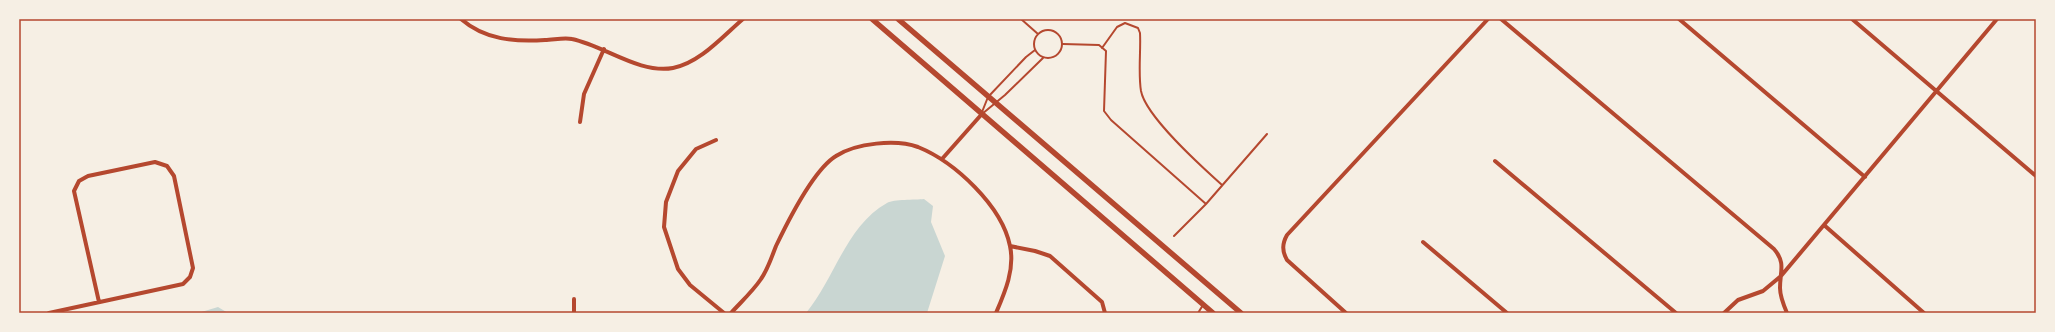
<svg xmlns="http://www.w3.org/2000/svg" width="2055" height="332" viewBox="0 0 2055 332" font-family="'Roboto Serif',serif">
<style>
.water{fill:#c9d6d2}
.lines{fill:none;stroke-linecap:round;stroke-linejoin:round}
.service{stroke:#b5482f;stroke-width:2}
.minor{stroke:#b5482f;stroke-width:4}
.tertiary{stroke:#b5482f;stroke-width:5.5}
.neatline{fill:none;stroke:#b5482f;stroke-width:1.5}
</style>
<rect width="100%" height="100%" fill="#f6efe4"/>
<path class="water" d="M 924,199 L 933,206 L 931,222 L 945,256 L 927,313 L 806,313 C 835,278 846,226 887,203 C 894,199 915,200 924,199 Z
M 218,307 L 228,313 L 198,313 Z"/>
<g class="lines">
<path class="service" d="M 952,19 L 964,19
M 1021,19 L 1038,34
M1034 44a14 14 0 1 1 28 0a14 14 0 1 1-28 0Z
M 1063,44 L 1099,45 L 1106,51 L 1104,111 L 1111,120 L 1206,204
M 1102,48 L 1117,27 L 1125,23 L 1138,28 L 1140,33 C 1141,51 1138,73 1141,91 C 1146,117 1202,167 1222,185
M 982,112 L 988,97 L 1026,57 L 1035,50
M 982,114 L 1005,95 L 1043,58
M 1174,236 L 1206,204 L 1267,134
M 1198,313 L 1203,305"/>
<path class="minor" d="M 461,19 C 485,40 515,42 545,40 C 553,40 564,37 572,39 C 605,46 639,74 673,68 C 700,63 723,36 743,19
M 1501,19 L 1774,249 C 1786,263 1780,271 1780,288 C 1780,296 1784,306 1787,313
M 1679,19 L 1865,177
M 1852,19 L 2036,176
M 580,122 L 584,94 L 604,49
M 716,140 L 696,149 L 678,171 L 666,202 L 664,227 L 678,269 L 690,285 L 724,313
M 942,159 L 981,115
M 1495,161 L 1676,313
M 1824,225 L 1924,313
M 1423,242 L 1507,313
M 1010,246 L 1035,251 L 1050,256 L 1102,302 L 1105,313
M 49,313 L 183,284 L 190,277 L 193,268 L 174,176 L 167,166 L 155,162 L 88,176 L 79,181 L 74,191 L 99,302
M 574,313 L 574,299
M 731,313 C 741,302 753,291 761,279 C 768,269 772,256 776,246 C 788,221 813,170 836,156 C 856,143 896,139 918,147 C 955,162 1002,206 1010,246 C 1015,269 1005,292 996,313
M 1346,313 L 1287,260 C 1282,251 1282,244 1287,235 L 1488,19
M 1724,313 L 1738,300 L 1763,291 L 1781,276 L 1997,19"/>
<path class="tertiary" d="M 872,19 L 1213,313
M 898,19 L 1241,313"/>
</g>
<rect width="2055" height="332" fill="none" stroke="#f6efe4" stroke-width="40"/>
<rect x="20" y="20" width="2015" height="292" class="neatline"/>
</svg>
